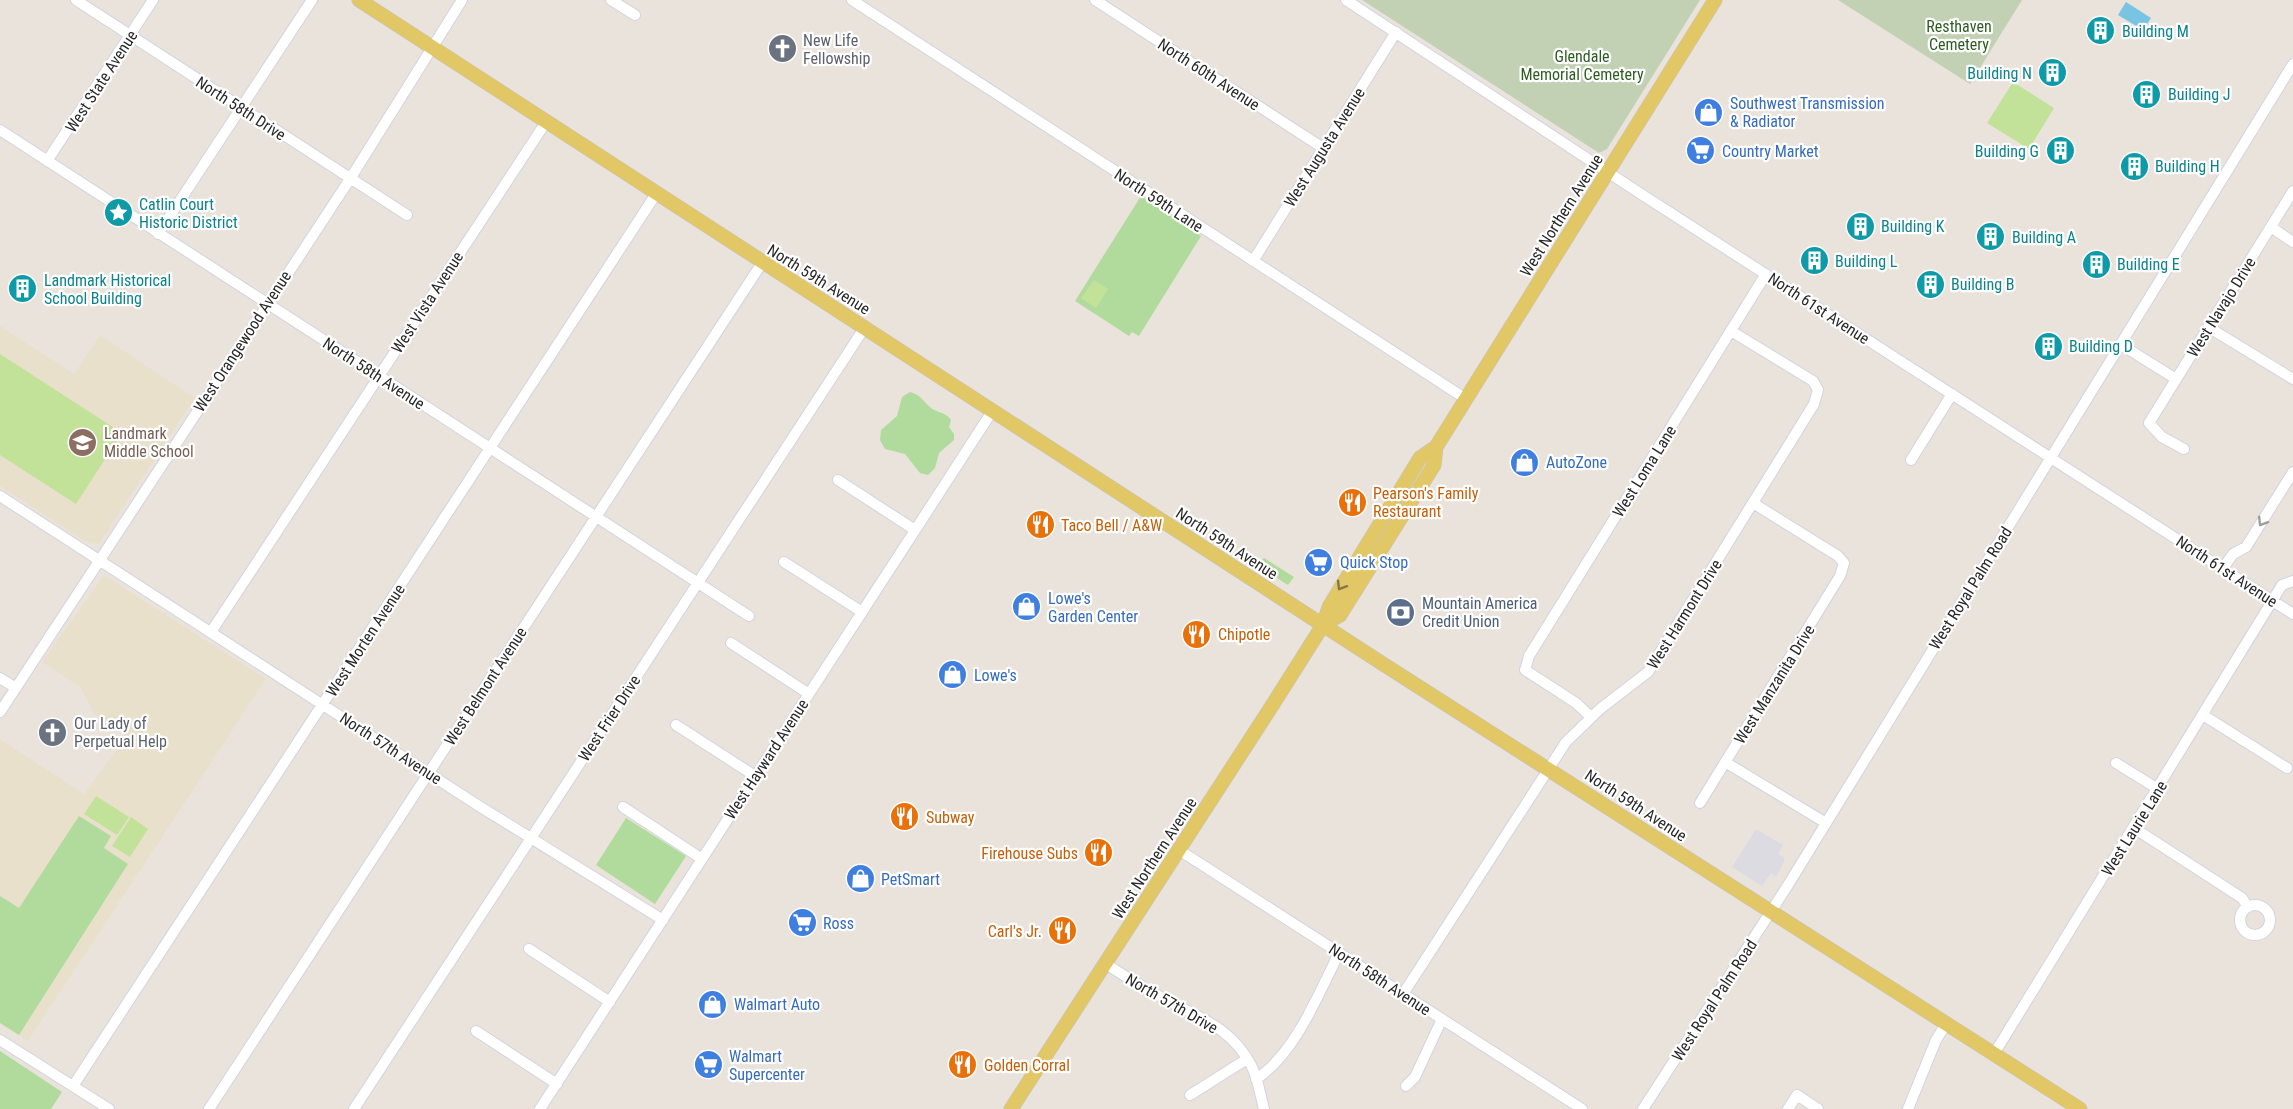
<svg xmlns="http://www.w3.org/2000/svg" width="2293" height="1109" viewBox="0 0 2293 1109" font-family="'Roboto Condensed',sans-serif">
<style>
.industrial{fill:#dddbe2}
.education{fill:#e9e0cc}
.green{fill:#b1db9d}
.cemetery{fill:#c2d1b4}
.pitch{fill:#c2e199}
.water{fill:#78c4e2}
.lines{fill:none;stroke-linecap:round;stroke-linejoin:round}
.minor-casing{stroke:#d1d3e0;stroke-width:12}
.major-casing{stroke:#c3c3c3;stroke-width:15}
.minor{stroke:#fff;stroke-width:10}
.major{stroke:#e2c767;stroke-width:14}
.oneway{stroke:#9e9e9e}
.oneway2{stroke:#857848}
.labels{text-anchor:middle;stroke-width:4.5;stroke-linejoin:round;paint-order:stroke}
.park-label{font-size:16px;fill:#2c5d20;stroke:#fff}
.culture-label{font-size:16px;fill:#0d838f;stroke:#fff;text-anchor:start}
.worship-label{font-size:16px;fill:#5b616d;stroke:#fff;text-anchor:start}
.street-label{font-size:16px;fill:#282828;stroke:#fff}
.shop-label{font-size:16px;fill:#366cbe;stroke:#fff;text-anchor:start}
.education-label{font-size:16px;fill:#785e54;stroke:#fff;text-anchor:start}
.food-label{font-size:16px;fill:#c56008;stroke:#fff;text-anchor:start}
.service-label{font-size:16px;fill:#4e5e75;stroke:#fff;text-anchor:start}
</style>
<rect width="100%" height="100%" fill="#e9e3db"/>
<path class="industrial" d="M 1756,829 L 1783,845 L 1778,854 L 1784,857 L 1784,862 L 1776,877 L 1771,873 L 1762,886 L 1732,867 Z"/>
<path class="education" d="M 0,326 L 74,374 L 100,335 L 195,398 L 99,544 L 88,543 L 0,486 Z
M 104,575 L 266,679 L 28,1041 L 0,1023 L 0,739 L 84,794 L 127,736 L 94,713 L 80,687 L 42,662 Z"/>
<path class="green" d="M 1141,196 L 1201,236 L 1139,336 L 1132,332 L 1129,336 L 1075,301 Z
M 910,392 C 921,395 922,400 930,407 C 936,413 945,411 951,420 L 949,427 L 954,434 L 954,440 L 939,453 L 935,468 L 928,475 L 920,473 L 905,454 L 885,449 L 880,440 L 881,430 L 897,416 L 902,397 Z
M 1264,558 L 1294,577 L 1288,585 L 1256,565 Z
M 79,816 L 111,836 L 104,848 L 128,864 L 19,1035 L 0,1023 L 0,896 L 19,908 Z
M 626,818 L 686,856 L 655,904 L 596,865 Z
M 0,1051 L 62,1092 L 51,1109 L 0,1109 Z"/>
<path class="cemetery" d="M 1362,0 L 1700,0 L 1607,149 L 1599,153 Z
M 1838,0 L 2022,0 L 1970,84 Z"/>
<path class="pitch" d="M 2013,82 L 2054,108 L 2029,149 L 1987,123 Z
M 1094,280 L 1108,289 L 1096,308 L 1081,298 Z
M 0,354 L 122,433 L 76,504 L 0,455 Z
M 96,796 L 129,817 L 117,835 L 84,814 Z
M 131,817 L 148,829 L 130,857 L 112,846 Z"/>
<path class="water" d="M 2126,2 L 2151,18 L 2143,30 L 2118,15 Z"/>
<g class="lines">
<defs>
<path id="minor" d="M 76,0 L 407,215
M 611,0 L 635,15
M 852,0 L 1466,399
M 1095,0 L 1323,148
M 1346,0 L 1638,192 L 2293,614
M 0,130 L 749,616
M 47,161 L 153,0
M 2271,227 L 2293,242
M 158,234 L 312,0
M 1253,261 L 1396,32
M 2208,327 L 2293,379
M 2120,344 L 2176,379
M 2184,449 L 2162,437 L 2149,423 L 2293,191
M 1911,460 L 1952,394
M 838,480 L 915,530
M 0,496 L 479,806 L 663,920
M 784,562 L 862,612
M 2223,568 L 2233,554 L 2246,547 L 2293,472
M 211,632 L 546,122
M 731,643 L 809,694
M 0,678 L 16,688
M 0,712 L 350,179 L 462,0
M 2203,715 L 2287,768
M 1591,717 L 1576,703 L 1525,670 L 1529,656 L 1766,274
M 676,725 L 755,776
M 1725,762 L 1826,823
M 2116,763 L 2158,789
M 1700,803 L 1840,576 L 1844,563 L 1838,556 L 1753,503
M 623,807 L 702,859
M 2134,828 L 2242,898 L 2248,907
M 1179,850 L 1582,1109
M2240 920a15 15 0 1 1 30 0a15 15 0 1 1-30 0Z
M 529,949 L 610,1002
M 1106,964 C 1125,976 1144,989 1165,999 C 1199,1018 1231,1027 1251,1065 C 1258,1078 1260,1094 1264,1109
M 1403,994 L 1566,742 L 1600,709 L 1648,672 L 1814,404 L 1818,390 L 1813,381 L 1731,331
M 476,1031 L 557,1084
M 0,1040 L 109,1109
M 1994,1054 L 2282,585 L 2293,581
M 1256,1079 C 1295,1054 1319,993 1339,953
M 73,1086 L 656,194
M 1406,1086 L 1415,1077 L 1442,1019
M 1190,1095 L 1247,1059
M 209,1109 L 762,263
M 354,1109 L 865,327
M 540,1109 L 993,410
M 1643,1109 L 1788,885 L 2293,64
M 1788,1109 L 1797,1095 L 1818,1109
M 1908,1109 L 1936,1040 L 1946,1024"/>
<path id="major" d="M 359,0 L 1383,664 L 2080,1109
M 1323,625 L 1340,615 L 1434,465 L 1436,447
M 1011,1109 L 1275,701 L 1323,625 L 1329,607 L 1420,458 L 1436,447 L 1715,0"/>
</defs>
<use href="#minor" class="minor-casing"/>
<use href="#major" class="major-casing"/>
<use href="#minor" class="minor"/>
<use href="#major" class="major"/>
</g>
<defs><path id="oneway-chevron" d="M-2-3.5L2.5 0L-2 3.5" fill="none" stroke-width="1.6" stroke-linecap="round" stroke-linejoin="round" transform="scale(1.5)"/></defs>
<use class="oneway" href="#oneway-chevron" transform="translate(2262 522) rotate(122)"/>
<use class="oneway2" href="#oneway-chevron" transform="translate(1341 586) rotate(121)"/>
<defs>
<symbol id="building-disc" viewBox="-11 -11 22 22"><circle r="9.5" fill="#0f9aa8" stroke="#fff"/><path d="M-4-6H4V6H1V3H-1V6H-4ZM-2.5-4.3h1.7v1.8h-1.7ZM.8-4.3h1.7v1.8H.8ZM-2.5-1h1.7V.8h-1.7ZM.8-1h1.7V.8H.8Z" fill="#fff"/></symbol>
<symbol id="church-disc" viewBox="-11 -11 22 22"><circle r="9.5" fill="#6b7280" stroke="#fff"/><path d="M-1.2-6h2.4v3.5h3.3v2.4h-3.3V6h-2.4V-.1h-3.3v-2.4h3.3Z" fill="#fff"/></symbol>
<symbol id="shop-disc" viewBox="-11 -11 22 22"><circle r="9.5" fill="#3f7fe0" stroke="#fff"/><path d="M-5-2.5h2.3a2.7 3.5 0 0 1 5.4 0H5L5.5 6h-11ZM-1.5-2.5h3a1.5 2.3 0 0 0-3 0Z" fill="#fff"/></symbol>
<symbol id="supermarket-disc" viewBox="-11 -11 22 22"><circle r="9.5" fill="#3f7fe0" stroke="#fff"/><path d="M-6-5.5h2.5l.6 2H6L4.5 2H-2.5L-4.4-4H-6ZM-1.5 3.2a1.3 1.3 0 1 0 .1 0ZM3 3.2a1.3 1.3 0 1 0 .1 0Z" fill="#fff"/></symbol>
<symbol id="sight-disc" viewBox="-11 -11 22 22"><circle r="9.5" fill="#0f9aa8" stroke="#fff"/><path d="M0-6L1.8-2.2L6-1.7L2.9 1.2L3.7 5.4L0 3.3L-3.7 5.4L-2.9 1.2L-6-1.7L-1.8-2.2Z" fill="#fff"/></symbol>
<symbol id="school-disc" viewBox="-11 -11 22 22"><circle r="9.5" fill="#8d6e63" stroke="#fff"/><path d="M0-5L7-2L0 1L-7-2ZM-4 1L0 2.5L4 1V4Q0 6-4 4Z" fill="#fff"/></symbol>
<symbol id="restaurant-disc" viewBox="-11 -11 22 22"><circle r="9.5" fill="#e8710a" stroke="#fff"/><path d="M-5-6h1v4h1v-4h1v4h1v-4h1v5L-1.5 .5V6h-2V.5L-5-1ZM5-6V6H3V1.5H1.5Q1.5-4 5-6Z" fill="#fff"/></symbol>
<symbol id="bank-disc" viewBox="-11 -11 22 22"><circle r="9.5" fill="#5c6f8a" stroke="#fff"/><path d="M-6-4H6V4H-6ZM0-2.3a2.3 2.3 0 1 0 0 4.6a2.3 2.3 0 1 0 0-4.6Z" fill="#fff"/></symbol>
</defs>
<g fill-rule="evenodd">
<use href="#building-disc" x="2084" y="14" width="33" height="33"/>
<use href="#church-disc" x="766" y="32" width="33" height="33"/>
<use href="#building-disc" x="2036" y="56" width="33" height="33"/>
<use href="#building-disc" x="2130" y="78" width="33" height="33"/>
<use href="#shop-disc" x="1692" y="96" width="33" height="33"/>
<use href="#supermarket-disc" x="1684" y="134" width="33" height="33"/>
<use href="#building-disc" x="2044" y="134" width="33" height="33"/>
<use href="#building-disc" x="2118" y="150" width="33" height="33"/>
<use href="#sight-disc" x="102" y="196" width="33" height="33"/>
<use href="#building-disc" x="1844" y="210" width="33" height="33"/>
<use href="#building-disc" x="1974" y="220" width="33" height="33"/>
<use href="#building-disc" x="1798" y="244" width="33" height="33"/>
<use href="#building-disc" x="2080" y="248" width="33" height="33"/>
<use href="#building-disc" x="1914" y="268" width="33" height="33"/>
<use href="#building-disc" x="6" y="272" width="33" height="33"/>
<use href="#building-disc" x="2032" y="330" width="33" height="33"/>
<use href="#school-disc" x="66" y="426" width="33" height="33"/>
<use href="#shop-disc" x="1508" y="446" width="33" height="33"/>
<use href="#restaurant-disc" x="1336" y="486" width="33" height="33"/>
<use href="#restaurant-disc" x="1024" y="508" width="33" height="33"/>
<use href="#supermarket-disc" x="1302" y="546" width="33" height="33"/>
<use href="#shop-disc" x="1010" y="590" width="33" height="33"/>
<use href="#bank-disc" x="1384" y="596" width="33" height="33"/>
<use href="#restaurant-disc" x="1180" y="618" width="33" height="33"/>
<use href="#shop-disc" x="936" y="658" width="33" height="33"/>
<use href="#church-disc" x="36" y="716" width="33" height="33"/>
<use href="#restaurant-disc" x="888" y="800" width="33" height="33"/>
<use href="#restaurant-disc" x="1082" y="836" width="33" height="33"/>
<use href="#shop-disc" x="844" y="862" width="33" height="33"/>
<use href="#supermarket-disc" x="786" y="906" width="33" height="33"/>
<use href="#restaurant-disc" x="1046" y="914" width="33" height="33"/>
<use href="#shop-disc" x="696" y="988" width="33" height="33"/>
<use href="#supermarket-disc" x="692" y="1048" width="33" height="33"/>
<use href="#restaurant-disc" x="946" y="1048" width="33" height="33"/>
</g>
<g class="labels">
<g class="park-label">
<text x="1959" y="32">Resthaven<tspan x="1959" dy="18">Cemetery</tspan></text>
<text x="1582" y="62">Glendale<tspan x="1582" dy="18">Memorial Cemetery</tspan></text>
</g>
<g class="culture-label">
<text x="2122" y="37">Building M</text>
<text x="2032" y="79" text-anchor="end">Building N</text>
<text x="2168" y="100">Building J</text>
<text x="2039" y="157" text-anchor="end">Building G</text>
<text x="2155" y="172">Building H</text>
<text x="139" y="210">Catlin Court<tspan x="139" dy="18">Historic District</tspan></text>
<text x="1881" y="232">Building K</text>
<text x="2012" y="243">Building A</text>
<text x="1835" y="267">Building L</text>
<text x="2117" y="270">Building E</text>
<text x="44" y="286">Landmark Historical<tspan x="44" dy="18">School Building</tspan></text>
<text x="1951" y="290">Building B</text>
<text x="2069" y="352">Building D</text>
</g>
<g class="worship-label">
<text x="803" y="46">New Life<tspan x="803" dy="18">Fellowship</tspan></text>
<text x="74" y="729">Our Lady of<tspan x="74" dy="18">Perpetual Help</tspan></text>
</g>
<g class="street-label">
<text transform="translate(1209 74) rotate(33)" y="6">North 60th Avenue</text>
<text transform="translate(101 81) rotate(-57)" y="6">West State Avenue</text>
<text transform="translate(241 108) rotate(33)" y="6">North 58th Drive</text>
<text transform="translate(1324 147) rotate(-58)" y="6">West Augusta Avenue</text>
<text transform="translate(1159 200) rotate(33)" y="6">North 59th Lane</text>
<text transform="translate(1561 215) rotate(-58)" y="6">West Northern Avenue</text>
<text transform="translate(819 279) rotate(32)" y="6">North 59th Avenue</text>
<text transform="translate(427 302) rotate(-57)" y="6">West Vista Avenue</text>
<text transform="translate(2221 307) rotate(-58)" y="6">West Navajo Drive</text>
<text transform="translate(1819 308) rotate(33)" y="6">North 61st Avenue</text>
<text transform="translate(242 341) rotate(-57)" y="6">West Orangewood Avenue</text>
<text transform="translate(374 373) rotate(33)" y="6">North 58th Avenue</text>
<text transform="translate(1644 471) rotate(-58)" y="6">West Loma Lane</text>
<text transform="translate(1227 543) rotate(33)" y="6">North 59th Avenue</text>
<text transform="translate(2227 571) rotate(33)" y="6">North 61st Avenue</text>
<text transform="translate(1970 588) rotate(-58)" y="6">West Royal Palm Road</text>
<text transform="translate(1684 614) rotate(-58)" y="6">West Harmont Drive</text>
<text transform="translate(365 640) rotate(-57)" y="6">West Morten Avenue</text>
<text transform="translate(1774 684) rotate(-58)" y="6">West Manzanita Drive</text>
<text transform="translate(485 686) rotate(-57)" y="6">West Belmont Avenue</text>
<text transform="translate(609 718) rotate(-57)" y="6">West Frier Drive</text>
<text transform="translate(391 748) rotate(33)" y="6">North 57th Avenue</text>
<text transform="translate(766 759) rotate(-57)" y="6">West Hayward Avenue</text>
<text transform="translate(1636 805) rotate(33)" y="6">North 59th Avenue</text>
<text transform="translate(2134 828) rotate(-58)" y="6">West Laurie Lane</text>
<text transform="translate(1154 858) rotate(-57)" y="6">West Northern Avenue</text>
<text transform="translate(1380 979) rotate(33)" y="6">North 58th Avenue</text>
<text transform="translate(1714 1000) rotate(-57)" y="6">West Royal Palm Road</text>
<text transform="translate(1172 1003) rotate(30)" y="6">North 57th Drive</text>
</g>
<g class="shop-label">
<text x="1730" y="109">Southwest Transmission<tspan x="1730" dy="18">&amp; Radiator</tspan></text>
<text x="1722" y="157">Country Market</text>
<text x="1546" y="468">AutoZone</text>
<text x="1340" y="568">Quick Stop</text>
<text x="1048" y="604">Lowe's<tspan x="1048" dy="18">Garden Center</tspan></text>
<text x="974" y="681">Lowe's</text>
<text x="881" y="885">PetSmart</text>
<text x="823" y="929">Ross</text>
<text x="734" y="1010">Walmart Auto</text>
<text x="729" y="1062">Walmart<tspan x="729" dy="18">Supercenter</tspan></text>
</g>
<g class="education-label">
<text x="104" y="439">Landmark<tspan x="104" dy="18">Middle School</tspan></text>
</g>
<g class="food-label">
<text x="1373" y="499">Pearson's Family<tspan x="1373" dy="18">Restaurant</tspan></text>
<text x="1061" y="531">Taco Bell / A&amp;W</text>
<text x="1218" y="640">Chipotle</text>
<text x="926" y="823">Subway</text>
<text x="1078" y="859" text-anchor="end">Firehouse Subs</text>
<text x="1042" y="937" text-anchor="end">Carl's Jr.</text>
<text x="984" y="1071">Golden Corral</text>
</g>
<g class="service-label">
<text x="1422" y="609">Mountain America<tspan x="1422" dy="18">Credit Union</tspan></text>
</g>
</g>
</svg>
